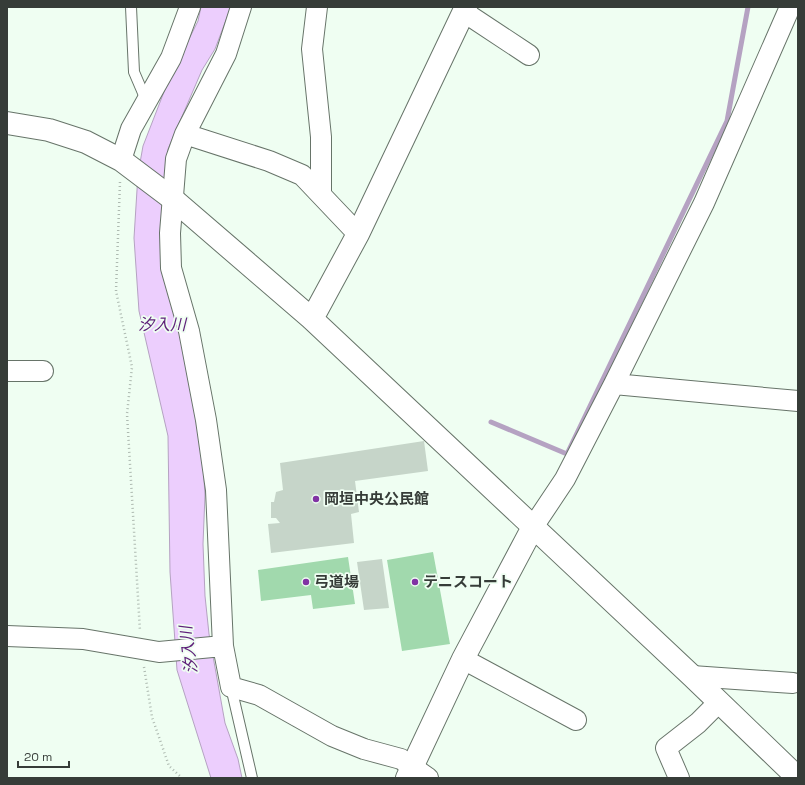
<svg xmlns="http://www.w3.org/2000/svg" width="805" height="785" viewBox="0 0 805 785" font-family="'Space Grotesk','Noto Sans JP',sans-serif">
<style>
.green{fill:#a1d9ad}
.water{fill:#eccefd;stroke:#b5a2c2}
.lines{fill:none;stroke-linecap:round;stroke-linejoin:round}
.stream{stroke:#b5a2c2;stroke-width:5}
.building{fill:#c6d5c9}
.service-casing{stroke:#677469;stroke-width:12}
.minor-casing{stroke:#677469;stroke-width:22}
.tertiary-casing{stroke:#677469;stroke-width:24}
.path{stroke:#aebab1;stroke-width:2.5;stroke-dasharray:1 3;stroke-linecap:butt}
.service{stroke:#fff;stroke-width:10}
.minor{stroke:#fff;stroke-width:20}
.tertiary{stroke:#fff;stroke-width:22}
.poi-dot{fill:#8133a4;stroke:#effef2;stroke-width:1.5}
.labels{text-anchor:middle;stroke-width:3.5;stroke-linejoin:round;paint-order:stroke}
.poi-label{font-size:15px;font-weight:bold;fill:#363c38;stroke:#effef2;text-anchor:start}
.water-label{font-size:16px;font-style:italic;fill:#5f217a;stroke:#effef2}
</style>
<rect width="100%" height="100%" fill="#effef2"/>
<path class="green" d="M 433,552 L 450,644 L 402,651 L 387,560 Z
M 348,557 L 355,604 L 313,609 L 311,595 L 261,601 L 258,570 Z"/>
<path class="water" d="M 201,7 L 231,7 L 215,49 L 202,70 L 168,149 L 164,197 L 202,448 L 205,495 L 203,544 L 205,596 L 209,634 L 225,723 L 238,759 L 242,778 L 211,778 L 177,670 L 170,572 L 168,436 L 139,311 L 134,238 L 138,174 L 143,146 L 169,79 L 198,21 Z"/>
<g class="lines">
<path class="stream" d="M 491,422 L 567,454 L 727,121 L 748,7"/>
</g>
<path class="building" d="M 424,441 L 428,471 L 355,481 L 359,512 L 351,514 L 354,543 L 271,553 L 268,524 L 280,523 L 276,518 L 271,518 L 271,502 L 274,502 L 276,492 L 283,490 L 280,463 Z
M 382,559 L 389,608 L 364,610 L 357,562 Z"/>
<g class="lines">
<defs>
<path id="service" d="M 131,7 L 134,72 L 146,100
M 231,687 L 252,778"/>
<path id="minor" d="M 241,7 L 226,54 L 185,134 L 176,159 L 170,233 L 171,268 L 189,331 L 206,420 L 216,490 L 223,646 L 231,687 L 259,695 L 332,736 L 364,749 L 401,759 L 428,778
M 317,7 L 312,49 L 321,137 L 321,194
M 464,12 L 529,55
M 185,134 L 269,161 L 302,175 L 358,234
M 121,160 L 131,129 L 171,58 L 190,7
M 7,371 L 43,371
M 614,384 L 798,401
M 533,527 L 565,479 L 614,384 L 704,203 L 790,7
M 7,636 L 83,639 L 159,652 L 223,646
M 463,659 L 576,720
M 692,676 L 793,683
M 679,778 L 666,748 L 698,723 L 719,702"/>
<path id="tertiary" d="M 7,123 L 49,130 L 86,142 L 121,160 L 174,200 L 312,319 L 692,676 L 798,778
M 312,319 L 358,234 L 466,7
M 407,778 L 463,659 L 533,527"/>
</defs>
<use href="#service" class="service-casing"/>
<use href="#minor" class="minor-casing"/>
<use href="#tertiary" class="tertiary-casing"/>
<path class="path" d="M 120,182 L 116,291 L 132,367 L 127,414 L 140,631
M 144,667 L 152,717 L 169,766 L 182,778"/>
<use href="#service" class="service"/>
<use href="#minor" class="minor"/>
<use href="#tertiary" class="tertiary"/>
</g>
<g class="poi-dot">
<circle cx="316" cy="499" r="4"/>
<circle cx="306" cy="582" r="4"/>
<circle cx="415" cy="582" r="4"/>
</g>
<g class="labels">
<g class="poi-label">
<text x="324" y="504">岡垣中央公民館</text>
<text x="314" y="587">弓道場</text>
<text x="423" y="587">テニスコート</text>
</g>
<g class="water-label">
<text x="162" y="330">汐入川</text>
<text transform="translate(188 650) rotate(-97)" y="6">汐入川</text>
</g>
</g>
<rect width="805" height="785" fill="none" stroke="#363c38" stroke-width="16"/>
<path d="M18 761v6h51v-6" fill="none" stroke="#363c38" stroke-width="2"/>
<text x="24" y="761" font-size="12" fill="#363c38" stroke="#effef2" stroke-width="3" paint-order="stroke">20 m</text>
</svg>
